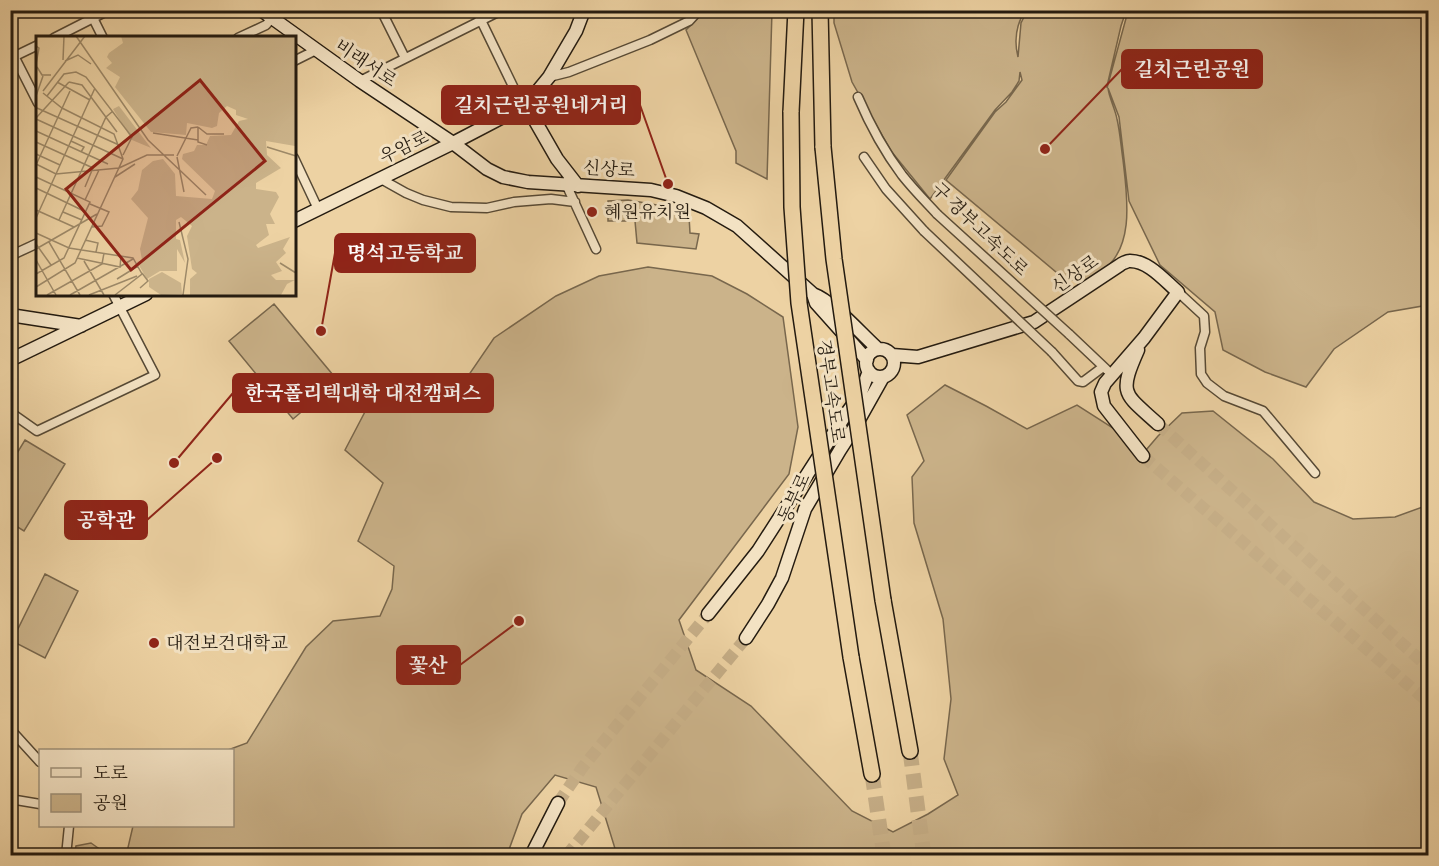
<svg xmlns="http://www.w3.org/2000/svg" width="1439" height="866" viewBox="0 0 1439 866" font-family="'IM FELL Great Primer','Noto Serif KR',serif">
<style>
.green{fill:#cbb38a;stroke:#78674d;stroke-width:1.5}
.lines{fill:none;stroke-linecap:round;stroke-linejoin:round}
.secondary-tunnel{stroke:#c5ad86;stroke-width:12;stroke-dasharray:12 6;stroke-linecap:butt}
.highway-tunnel{stroke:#c5ad86;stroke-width:15;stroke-dasharray:15 8;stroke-linecap:butt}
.street-casing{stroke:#564935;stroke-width:11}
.secondary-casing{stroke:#241b10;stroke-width:15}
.highway-casing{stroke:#241b10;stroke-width:18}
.street{stroke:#f3e2c3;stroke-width:8}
.secondary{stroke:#f3e2c3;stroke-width:12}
.highway{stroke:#edd2a3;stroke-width:15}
.street-bridge-casing{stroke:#564935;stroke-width:11;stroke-linecap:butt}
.highway-bridge-casing{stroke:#241b10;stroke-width:18;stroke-linecap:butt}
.street-bridge{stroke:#f3e2c3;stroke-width:8}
.highway-bridge{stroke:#edd2a3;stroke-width:15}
.poi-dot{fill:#8f2418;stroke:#f3e2c3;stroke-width:2}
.labels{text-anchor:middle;stroke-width:6;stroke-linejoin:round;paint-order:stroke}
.street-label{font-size:18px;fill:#241b10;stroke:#f3e2c3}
.poi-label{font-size:18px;fill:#241b10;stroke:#f3e2c3;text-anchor:start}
.inset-road{fill:none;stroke:#9d8968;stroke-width:1.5}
.view{fill:#8f2418;fill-opacity:0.15;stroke:#8f2418;stroke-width:3}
.inset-edge{fill:none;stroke:#241b10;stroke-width:3}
.leader{fill:none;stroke:#8f2418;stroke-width:2}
.callout-dot{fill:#8f2418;stroke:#f3e2c3;stroke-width:2}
.callout{fill:#8f2418;stroke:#8f2418;stroke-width:2}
.callout-label{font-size:20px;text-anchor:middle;font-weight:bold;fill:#fff}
</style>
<rect width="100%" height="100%" fill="#edd2a3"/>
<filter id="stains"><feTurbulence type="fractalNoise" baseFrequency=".00333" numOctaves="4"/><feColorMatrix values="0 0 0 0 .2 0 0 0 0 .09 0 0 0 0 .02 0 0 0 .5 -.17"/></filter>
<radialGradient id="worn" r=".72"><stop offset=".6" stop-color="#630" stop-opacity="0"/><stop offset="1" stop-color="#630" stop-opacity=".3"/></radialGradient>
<path class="green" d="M 704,10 L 772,11 L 767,179 L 736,163 L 736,151 L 686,30 L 700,16 Z
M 834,11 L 1025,11 C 1016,25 1014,41 1018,57 L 1021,23 L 1027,11 L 1126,11 L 1121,26 L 1107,86 L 1107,88 L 1128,11 L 1428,11 L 1428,305 L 1388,312 L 1334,349 L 1306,387 L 1265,372 L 1223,350 L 1215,312 L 1160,265 L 1129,201 L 1119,117 L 1108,88 C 1109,98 1115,108 1117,119 C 1120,132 1121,146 1123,160 C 1127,195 1136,250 1100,272 C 1083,283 1082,283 1062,277 L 946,180 L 995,112 L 1006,102 L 1022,80 L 1020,72 L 1019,81 L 1012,92 L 995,110 L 930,199 L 891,151 L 852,82 L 834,23 Z
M 628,200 L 657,205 L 689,216 L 690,233 L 699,234 L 696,249 L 637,243 L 635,221 L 608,221 L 608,201 Z
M 648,267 L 712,276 L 747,294 L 783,317 L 798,427 L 789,474 L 679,620 L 696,670 L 751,706 L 852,811 L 893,832 L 928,814 L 958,795 L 944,759 L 951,699 L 943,619 L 914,523 L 912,477 L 924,461 L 907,415 L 945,385 L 986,406 L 1027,429 L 1077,405 L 1113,428 L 1140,457 L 1158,436 L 1182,413 L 1213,411 L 1273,459 L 1314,502 L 1353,519 L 1395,517 L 1428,505 L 1428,855 L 617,855 L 596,787 L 555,775 L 522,814 L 507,855 L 126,856 L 133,826 L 232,826 L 232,750 L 228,750 L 247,743 L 306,647 L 333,621 L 380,616 L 392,589 L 394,566 L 358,541 L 383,483 L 345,450 L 367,408 L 415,407 L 462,385 L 494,338 L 556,296 L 599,276 Z
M 274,304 L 338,381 L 293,419 L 229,341 Z
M 25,440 L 65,464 L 24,531 L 11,523 L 11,463 Z
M 45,574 L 78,591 L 45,658 L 12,641 Z
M 91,843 L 108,855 L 74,855 L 76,846 Z"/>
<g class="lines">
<path class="secondary-tunnel" d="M 1158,424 L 1428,667
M 1143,456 L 1428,702
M 558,803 L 582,768 L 708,614
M 566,856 L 746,638"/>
<path class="highway-tunnel" d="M 910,751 L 924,856
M 872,774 L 884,856"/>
<defs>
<path id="street" d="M 381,10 L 405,58
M 476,10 L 523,107
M 93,18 L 103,38
M 54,38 L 109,10
M 238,38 L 266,25 L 272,18 L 286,10
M 10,48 L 38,103
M 11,58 L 38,45
M 294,61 L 316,50
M 549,77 L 569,72 L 650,40 L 689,21 L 699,10
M 360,81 L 502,10
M 858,97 C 870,125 884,151 902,175 C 913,189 925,201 937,214
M 864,157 L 886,189 L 924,231
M 294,158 L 318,209
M 381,179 L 406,193 L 423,200 L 451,207 L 487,208 L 514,202 L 551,199 L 575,202
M 566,184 L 596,249
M 10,244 L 15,254
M 10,256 L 38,243
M 1178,292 L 1204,316 L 1205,332 L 1200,348 L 1201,374 L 1207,383 L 1224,396 L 1263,411 L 1315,473
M 1069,334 L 1107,370
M 1052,352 L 1078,381 L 1083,382 L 1103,367
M 10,412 L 37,431 L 155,375 L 113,294
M 10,729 L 40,762
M 10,799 L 40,804
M 66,856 L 69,826"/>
<path id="secondary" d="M 261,10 L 360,81 L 453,143 L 487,169 L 503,177 L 528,182 L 651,190 L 676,196 L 706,208 L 737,226 L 813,294 C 834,302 860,333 878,349
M 526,105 L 557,159 L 578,186
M 294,221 L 453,143 L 526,105 L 549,77 L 576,31 L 584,10
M 813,294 L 816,303 L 867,360
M 10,315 L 81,326
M866 363a14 14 0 1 1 28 0a14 14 0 1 1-28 0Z
M 1138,350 C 1118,395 1124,393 1158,424
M 892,355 L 918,357 L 1034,322 L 1120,265 C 1120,264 1128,261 1129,261 C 1148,260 1165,281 1178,292 L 1144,338 L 1105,383 L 1101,392 L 1104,406 L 1143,456
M 10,360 L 146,294
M 708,614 L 758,551 L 846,414 L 860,395 L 869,371
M 746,638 L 768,604 L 782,578 L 805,509 L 840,450 L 856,425 L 883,377
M 531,856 L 558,803"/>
<path id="highway" d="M 820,10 L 823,147
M 791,112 L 796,10
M 883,600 L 910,751
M 851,657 L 872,774"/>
</defs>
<use href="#street" class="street-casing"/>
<use href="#secondary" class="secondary-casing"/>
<use href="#highway" class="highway-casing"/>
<use href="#street" class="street"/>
<use href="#secondary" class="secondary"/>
<use href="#highway" class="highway"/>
<defs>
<path id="street-bridge" d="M 937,214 L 1069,334
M 924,231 L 1052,352"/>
<path id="highway-bridge" d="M 791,112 L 792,207 L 799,303 L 851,657
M 823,147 L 834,259 L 883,600"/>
</defs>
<use href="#street-bridge" class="street-bridge-casing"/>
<use href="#highway-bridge" class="highway-bridge-casing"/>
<use href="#street-bridge" class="street-bridge"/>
<use href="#highway-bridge" class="highway-bridge"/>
</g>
<g class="poi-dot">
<circle cx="592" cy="212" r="6"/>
<circle cx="154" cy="643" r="6"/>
</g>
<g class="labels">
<g class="street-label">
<text transform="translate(366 63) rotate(34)" y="6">비래서로</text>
<text transform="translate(404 147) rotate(-26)" y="6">우암로</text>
<text transform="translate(609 169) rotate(4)" y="6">신상로</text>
<text transform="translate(980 229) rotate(44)" y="6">구 경부고속도로</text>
<text transform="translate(1075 274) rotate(-35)" y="6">신상로</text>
<text transform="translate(831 391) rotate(82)" y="6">경부고속도로</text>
<text transform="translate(794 498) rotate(-65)" y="6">동부로</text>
</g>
<g class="poi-label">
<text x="604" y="218">혜원유치원</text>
<text x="166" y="649">대전보건대학교</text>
</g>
</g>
<g transform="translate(36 36)">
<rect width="260" height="260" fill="#edd2a3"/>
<path d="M 85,0 L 259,0 L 259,110 L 230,105 L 231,119 L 245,132 L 220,147 L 220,153 L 240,156 L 243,161 L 234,178 L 239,188 L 230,188 L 233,199 L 220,209 L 222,212 L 254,201 L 247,213 L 250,217 L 240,226 L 246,235 L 235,239 L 240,244 L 259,244 L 251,248 L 245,259 L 154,259 L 154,243 L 161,237 L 156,233 L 151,200 L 156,190 L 145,181 L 140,184 L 140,203 L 144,204 L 149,227 L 141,213 L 141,235 L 124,235 L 111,243 L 101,226 L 106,224 L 104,213 L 112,182 L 95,163 L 102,154 L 106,134 L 117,125 L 127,123 L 139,138 L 140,160 L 176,163 L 179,155 L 146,123 L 147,118 L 158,115 L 161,109 L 170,109 L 174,100 L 195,99 L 203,85 L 212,83 L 200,79 L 200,74 L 191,70 L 183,77 L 181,90 L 176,92 L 151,87 L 150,99 L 115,96 L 79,51 L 84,41 L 70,32 L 76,27 L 71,21 L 73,17 L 87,7 ZM 83,70 L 115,112 L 96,104 L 77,73 ZM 126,236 L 145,247 L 146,258 L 125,259 L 113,251 L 113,243 Z" fill="#cbb38a"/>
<path class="inset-road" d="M 40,0 L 112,104 L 170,159M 0,10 L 3,12 L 0,28M 27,24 L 28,0M 29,25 L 42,19 L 55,28M 1,31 L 6,39 L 15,39M 21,46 L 54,64M 33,46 L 46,49 L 81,96M 7,55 L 49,0M 0,60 L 7,40M 11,60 L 28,38 L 40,36 L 50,41 L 96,101 L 87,119M 1,72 L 83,109M 0,82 L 33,46M 0,83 L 87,123M 162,91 L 171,98 L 188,98M 162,91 L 162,106 L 171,109M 0,95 L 72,128M 117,97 L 162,104M 35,105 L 48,111 L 45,116M 0,106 L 57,132 L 49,151M 231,111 L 260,120M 0,118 L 24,129M 141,120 L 155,92 L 162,91M 141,121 L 148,156M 0,128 L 20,138 L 83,132M 0,129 L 34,55M 83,132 L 111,119 L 138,119M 0,141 L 54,166 L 28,222 L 0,238M 79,141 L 99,128M 0,152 L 50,176M 49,164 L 63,134M 54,168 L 73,176 L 66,190 L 56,191M 0,174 L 38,191M 27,176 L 46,184M 0,182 L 59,52M 23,184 L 70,81 L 77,75M 143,186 L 152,223 L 147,259M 0,197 L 33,212 L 97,222 L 106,238 L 79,259M 49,204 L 62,207 L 60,216M 13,206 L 44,259M 0,208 L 15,229M 0,213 L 61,178M 41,222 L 84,231 L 85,220M 0,224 L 20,259M 48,225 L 68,259M 244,227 L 260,237M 81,243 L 102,230M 0,251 L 39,227 L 87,123 L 78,98 L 26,72 L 7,57M 104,252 L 112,245 L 106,237M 11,259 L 66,228 L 68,217M 34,259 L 97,223M 53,259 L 101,240"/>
<path class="view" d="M 164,44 L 229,125 L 95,234 L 30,153 Z"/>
<rect width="260" height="260" class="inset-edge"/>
</g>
<path class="leader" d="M1045 149L1122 69M668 184L640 105M321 331L335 253M174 463L233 393M217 458L147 520M519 621L460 665"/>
<g class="callout-dot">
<circle cx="1045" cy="149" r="6"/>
<circle cx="668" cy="184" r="6"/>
<circle cx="321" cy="331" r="6"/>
<circle cx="174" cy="463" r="6"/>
<circle cx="217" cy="458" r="6"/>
<circle cx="519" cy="621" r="6"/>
</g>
<g class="callout">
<rect x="1122" y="50" width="140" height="38" rx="6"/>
<rect x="442" y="86" width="198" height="38" rx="6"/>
<rect x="335" y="234" width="140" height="38" rx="6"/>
<rect x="233" y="374" width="260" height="38" rx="6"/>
<rect x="65" y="501" width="82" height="38" rx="6"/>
<rect x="397" y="646" width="63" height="38" rx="6"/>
</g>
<g class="callout-label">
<text x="1192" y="76">길치근린공원</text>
<text x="541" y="112">길치근린공원네거리</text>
<text x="405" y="260">명석고등학교</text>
<text x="363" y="400">한국폴리텍대학 대전캠퍼스</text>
<text x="106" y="527">공학관</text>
<text x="428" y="672">꽃산</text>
</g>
<rect width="1439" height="866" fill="none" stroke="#edd2a3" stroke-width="36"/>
<rect x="12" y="12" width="1415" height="842" fill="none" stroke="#241b10" stroke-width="3"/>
<rect x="18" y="18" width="1403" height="830" fill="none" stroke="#241b10" stroke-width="1.5"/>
<rect x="39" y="749" width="195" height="78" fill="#f3e2c3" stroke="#a0927b" stroke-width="1.5"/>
<rect x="51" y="768" width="30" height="9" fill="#f3e2c3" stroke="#a0927b" stroke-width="1.5"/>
<text x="93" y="779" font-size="18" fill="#241b10">도로</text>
<rect x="51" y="794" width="30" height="18" fill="#cbb38a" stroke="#a0927b" stroke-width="1.5"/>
<text x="93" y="809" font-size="18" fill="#241b10">공원</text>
<rect width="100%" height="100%" filter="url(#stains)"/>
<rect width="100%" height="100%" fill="url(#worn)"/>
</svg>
